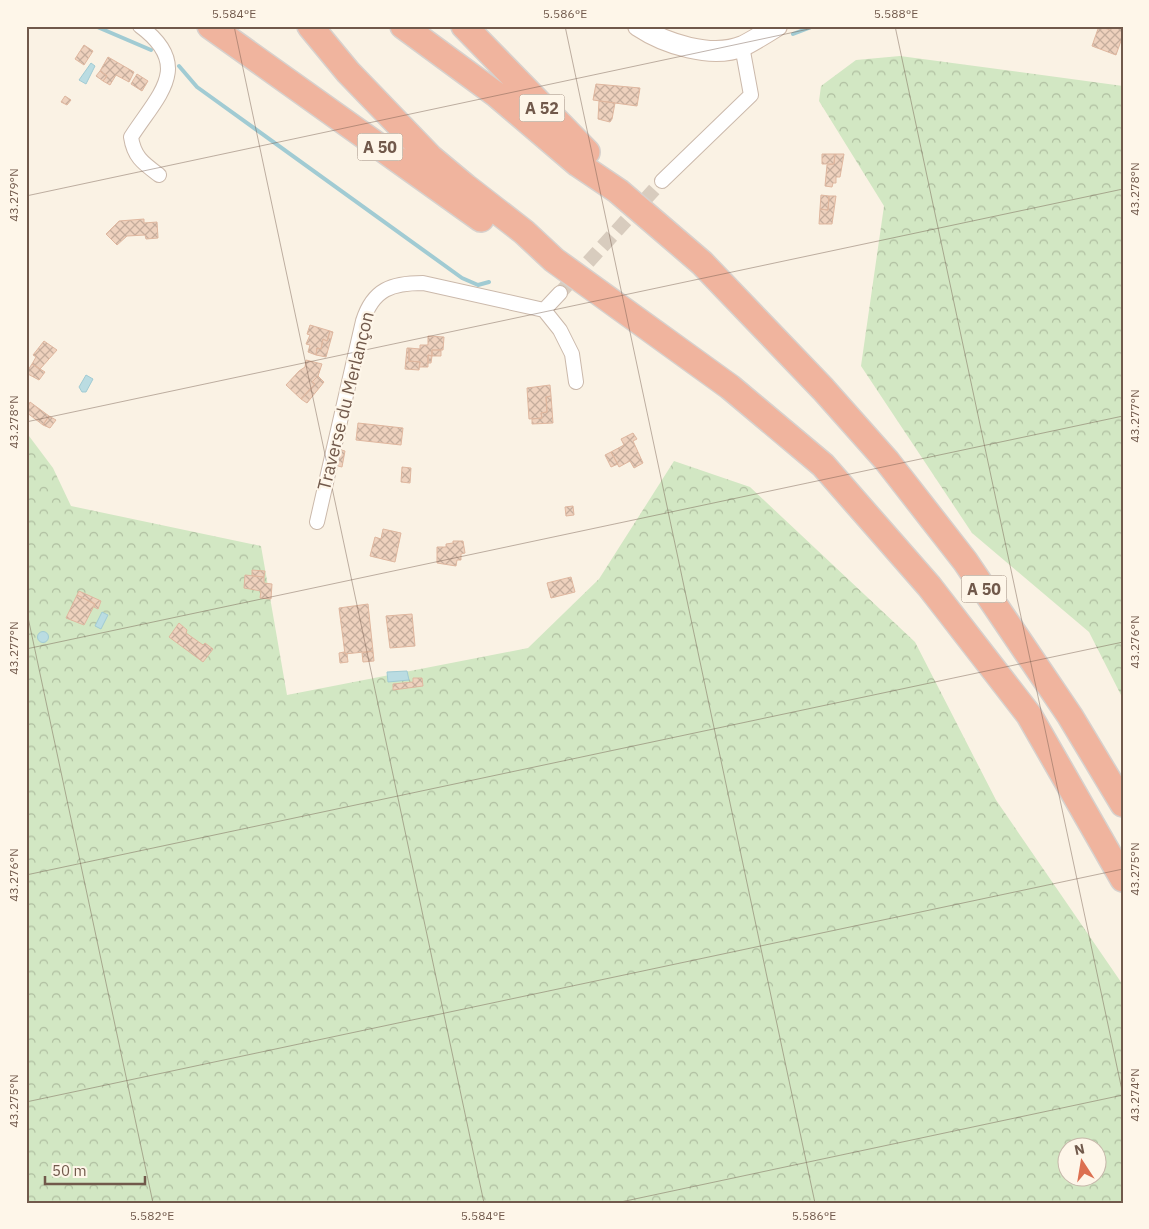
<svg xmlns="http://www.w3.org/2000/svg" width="1149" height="1229" viewBox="0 0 1149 1229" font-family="'IBM Plex Sans',sans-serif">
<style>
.forest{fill:url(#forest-crowns);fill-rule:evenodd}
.water{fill:#badce2;stroke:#a1cbd3}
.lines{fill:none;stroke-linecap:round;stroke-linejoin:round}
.stream{stroke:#a1cbd3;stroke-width:4}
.building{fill:url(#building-cross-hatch);stroke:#dfb79f}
.minor-tunnel{stroke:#d8ccbe;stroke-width:14;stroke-dasharray:14 7;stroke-linecap:butt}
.minor-casing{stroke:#cbb9ab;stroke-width:16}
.secondary-casing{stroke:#d0bbab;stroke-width:22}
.motorway-casing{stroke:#d7d1cd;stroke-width:28}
.minor{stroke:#fff;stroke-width:14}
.secondary{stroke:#fff;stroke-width:20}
.motorway{stroke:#f0b49e;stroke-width:25}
.ticks{fill:none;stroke:#71594b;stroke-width:1;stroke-opacity:0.45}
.labels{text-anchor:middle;stroke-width:4.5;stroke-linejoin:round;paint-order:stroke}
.shield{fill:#fef6e9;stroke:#9b887a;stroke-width:1}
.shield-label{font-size:16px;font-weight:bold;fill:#71594b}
.street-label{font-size:18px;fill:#71594b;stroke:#fef6e9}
.neatline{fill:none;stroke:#71594b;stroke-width:2}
.ticks-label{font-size:12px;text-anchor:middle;fill:#71594b}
</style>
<defs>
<pattern id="forest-crowns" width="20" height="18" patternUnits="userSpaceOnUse" patternTransform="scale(1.25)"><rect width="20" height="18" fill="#d2e7c3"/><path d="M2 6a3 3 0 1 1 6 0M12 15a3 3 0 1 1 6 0" fill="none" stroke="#afbea0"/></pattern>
<pattern id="building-cross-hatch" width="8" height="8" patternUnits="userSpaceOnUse" patternTransform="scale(1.25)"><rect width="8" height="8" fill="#eed1bd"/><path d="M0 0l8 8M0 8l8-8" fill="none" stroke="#c5ad9c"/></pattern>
</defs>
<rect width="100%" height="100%" fill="#faf2e4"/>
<path class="forest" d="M 900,56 L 1123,86 L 1123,699 L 1089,632 L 972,533 L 861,366 L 884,206 L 819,101 L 821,86 L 856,60 Z
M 26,432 L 53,468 L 71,506 L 261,546 L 287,695 L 528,648 L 599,579 L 674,461 L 750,487 L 915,642 L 996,800 L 1123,985 L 1123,1203 L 26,1203 ZM 1066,1146 L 1096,1146 L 1096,1176 L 1066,1176 Z"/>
<path class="water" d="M 91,63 L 95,66 L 86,84 L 79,80 Z
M 86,375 L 93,379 L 86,392 L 82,392 L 79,387 Z
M 102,612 L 108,615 L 101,629 L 95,626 Z
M37.5 637a5.5 5.5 0 1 1 11 0a5.5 5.5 0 1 1-11 0Z
M 407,671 L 409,680 L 388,682 L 387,672 Z"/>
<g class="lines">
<path class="stream" d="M 95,26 L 151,50
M 793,34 L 814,26
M 179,66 L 197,87 L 462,278 L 478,285 L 489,282"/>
</g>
<path class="building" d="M 1099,26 L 1110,30 L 1111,26 L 1123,26 L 1123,35 L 1116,55 L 1092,46 Z
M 84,45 L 93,51 L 84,65 L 75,59 Z
M 108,57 L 134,72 L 129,82 L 116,75 L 110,85 L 103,81 L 107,76 L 100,71 Z
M 100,71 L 107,76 L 103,81 L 96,76 Z
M 137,74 L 148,81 L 142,91 L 131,84 Z
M 596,84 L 640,88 L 637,106 L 593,100 Z
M 65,96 L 71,100 L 67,105 L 61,102 Z
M 599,101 L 615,103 L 612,119 L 610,122 L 598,119 Z
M 822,154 L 835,154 L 834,164 L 822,164 Z
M 835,154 L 844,154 L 840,177 L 836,177 L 836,183 L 833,183 L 832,187 L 825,186 L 827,165 L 834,164 Z
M 821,195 L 829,196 L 828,210 L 820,209 Z
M 829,196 L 836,196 L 832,224 L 819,224 L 820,209 L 828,210 Z
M 144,219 L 144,223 L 157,222 L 158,238 L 146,239 L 145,235 L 127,236 L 117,245 L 106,234 L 119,221 Z
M 310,325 L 330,331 L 327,341 L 323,339 L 321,349 L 317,348 L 316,355 L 308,352 L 310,345 L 306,344 L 310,335 L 307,334 Z
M 330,331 L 333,332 L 326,357 L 316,355 L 317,348 L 321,349 L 323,339 L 327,341 Z
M 428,336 L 444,337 L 443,350 L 432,350 L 432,356 L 428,355 L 428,367 L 419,367 L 420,362 L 409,361 L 409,348 L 420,349 L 420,345 L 428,345 Z
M 44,341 L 57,350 L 40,369 L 32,364 L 36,357 L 33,355 Z
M 407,348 L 409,348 L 409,361 L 420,362 L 419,370 L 405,369 Z
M 432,350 L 441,350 L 441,356 L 432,356 Z
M 428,355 L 432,356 L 431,363 L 428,363 Z
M 306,360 L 322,364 L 318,376 L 312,382 L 315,384 L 301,399 L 286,385 L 299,371 L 305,367 Z
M 32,364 L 45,372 L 39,380 L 26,373 Z
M 318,376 L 324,382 L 307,403 L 301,399 L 315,384 L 312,382 Z
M 550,385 L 551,396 L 546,397 L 547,412 L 541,413 L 542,418 L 529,419 L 527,388 Z
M 551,396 L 553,423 L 532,424 L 532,419 L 542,418 L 541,413 L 547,412 L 546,397 Z
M 30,402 L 49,416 L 43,425 L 26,412 Z
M 49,416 L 56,420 L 50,428 L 43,425 Z
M 358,423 L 403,428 L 401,445 L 356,440 Z
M 633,433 L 637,439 L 633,441 L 643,463 L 634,468 L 630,461 L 619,467 L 611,452 L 624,445 L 621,439 Z
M 338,449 L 345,451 L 342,467 L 334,465 Z
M 611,452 L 618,464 L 611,467 L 605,455 Z
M 402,467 L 411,468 L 410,483 L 401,482 Z
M 573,506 L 574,515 L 566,516 L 565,507 Z
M 383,529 L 401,533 L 395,562 L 370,556 L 375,537 L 381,539 Z
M 453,541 L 463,541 L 465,553 L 461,554 L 461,560 L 457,560 L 456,566 L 437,563 L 437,547 L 446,547 L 446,544 L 453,543 Z
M 252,570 L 265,571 L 264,577 L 252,576 Z
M 245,575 L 264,577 L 264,583 L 272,584 L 271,599 L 260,598 L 261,591 L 244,588 Z
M 571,577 L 575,592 L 551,598 L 547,583 Z
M 79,591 L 101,601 L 98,609 L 94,607 L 95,604 L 77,595 Z
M 77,595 L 95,604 L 84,625 L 66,618 Z
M 368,604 L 373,651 L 345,654 L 339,608 Z
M 412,614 L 415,646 L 390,648 L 386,616 Z
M 179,623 L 187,630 L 186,633 L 203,645 L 205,643 L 213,649 L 203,662 L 169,637 Z
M 373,651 L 374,661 L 363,662 L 362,653 Z
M 344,652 L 347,654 L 348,662 L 340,663 L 339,653 Z
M 413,678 L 422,678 L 423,686 L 393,690 L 393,684 L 413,682 Z"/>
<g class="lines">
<path class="minor-tunnel" d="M 560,293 L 662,181"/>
<defs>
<path id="minor" d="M 140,26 C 194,66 158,95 131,137 C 134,157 143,163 159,175
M 662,181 L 751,95 L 742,46
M 544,310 L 560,293
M 317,522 L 363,321 C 373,289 392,283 423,283 L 544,310 L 560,330 L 572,354 L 576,382"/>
<path id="secondary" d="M 638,26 C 665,44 712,59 743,46 C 755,40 766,33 777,26"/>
<path id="motorway" d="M 210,26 L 481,219
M 310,26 L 348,72 L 430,157 L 466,187 L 524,232 L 554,260 L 730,387 L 823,465 L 929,586 L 1029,715 L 1123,879
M 403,26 L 497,95 L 578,164 L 618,191 L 702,263 L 823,389 L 887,461 L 965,561 L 1070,716 L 1123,804
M 464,26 L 587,152"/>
</defs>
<use href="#minor" class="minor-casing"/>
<use href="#secondary" class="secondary-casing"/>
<use href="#motorway" class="motorway-casing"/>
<use href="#minor" class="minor"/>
<use href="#secondary" class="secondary"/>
<use href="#motorway" class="motorway"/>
</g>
<path class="ticks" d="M 234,26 L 484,1203M 565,26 L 815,1203M 895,26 L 1123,1095M 26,196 L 823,26M 26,422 L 1123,189M 26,608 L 153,1203M 26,649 L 1123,416M 26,875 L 1123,642M 26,1102 L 1123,869M 616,1203 L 1123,1095"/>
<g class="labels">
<g class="shield">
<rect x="519.5" y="94.5" width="45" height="27" rx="4"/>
<rect x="357.5" y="133.5" width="45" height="27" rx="4"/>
<rect x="961.5" y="575.5" width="45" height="27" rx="4"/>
</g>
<g class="shield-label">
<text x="542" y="114">A 52</text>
<text x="380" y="153">A 50</text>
<text x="984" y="595">A 50</text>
</g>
<g class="street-label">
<text transform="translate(346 401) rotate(-76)" y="6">Traverse du Merlançon</text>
</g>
</g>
<rect width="1149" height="1229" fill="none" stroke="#fef6e9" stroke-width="55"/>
<g transform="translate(1082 1162) rotate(348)"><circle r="24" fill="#fef6e9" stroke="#c6b7aa"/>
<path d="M0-4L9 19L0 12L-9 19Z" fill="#dc7051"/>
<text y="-8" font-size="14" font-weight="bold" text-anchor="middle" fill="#71594b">N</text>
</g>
<path d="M45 1176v8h100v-8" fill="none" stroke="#71594b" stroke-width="2.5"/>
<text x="52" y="1176" font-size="15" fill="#71594b" stroke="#fef6e9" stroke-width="4" paint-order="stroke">50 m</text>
<rect x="28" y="28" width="1094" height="1174" class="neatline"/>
<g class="ticks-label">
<text x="234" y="18">5.584°E</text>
<text x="565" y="18">5.586°E</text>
<text x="896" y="18">5.588°E</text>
<text transform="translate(1135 189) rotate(-90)" y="4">43.278°N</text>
<text transform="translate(14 195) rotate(-90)" y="4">43.279°N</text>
<text transform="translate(1135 416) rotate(-90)" y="4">43.277°N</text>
<text transform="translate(14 422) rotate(-90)" y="4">43.278°N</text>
<text transform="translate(1135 642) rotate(-90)" y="4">43.276°N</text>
<text transform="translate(14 648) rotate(-90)" y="4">43.277°N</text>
<text transform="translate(1135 869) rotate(-90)" y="4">43.275°N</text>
<text transform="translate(14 875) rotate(-90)" y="4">43.276°N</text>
<text transform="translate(1135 1095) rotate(-90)" y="4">43.274°N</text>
<text transform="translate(14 1101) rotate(-90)" y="4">43.275°N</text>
<text x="152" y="1220">5.582°E</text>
<text x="483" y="1220">5.584°E</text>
<text x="814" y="1220">5.586°E</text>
</g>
</svg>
